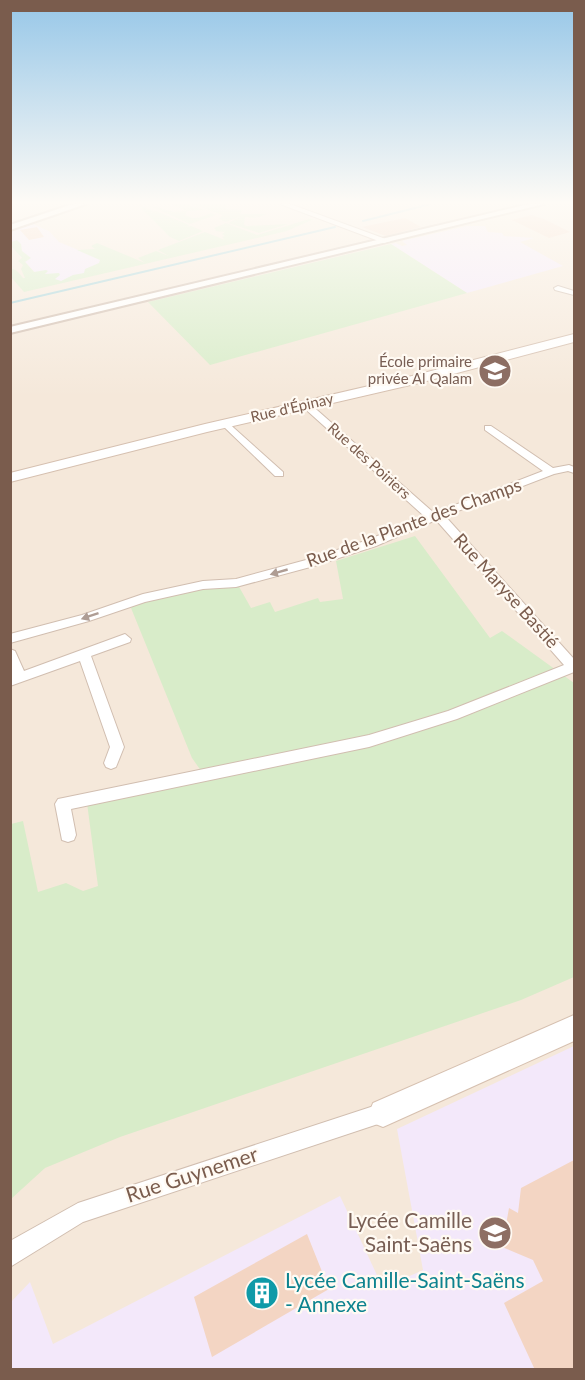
<svg xmlns="http://www.w3.org/2000/svg" width="585" height="1380" viewBox="0 0 585 1380" font-family="Lato,sans-serif">
<style>
.residential{fill:#f5e8da}
.education{fill:#f3e8fa}
.green{fill:#d8ecc9}
.lines{fill:none;stroke-linecap:round;stroke-linejoin:round}
.stream{stroke:#a5d3da;stroke-width:2}
.building{fill:#f3d5c3}
.minor-casing{stroke:#d1beb0;stroke-width:2}
.tertiary-casing{stroke:#d1beb0;stroke-width:4}
.secondary-casing{stroke:#d6c0b0;stroke-width:2}
.minor{fill:#fff;fill-rule:evenodd}
.tertiary{fill:#fff;fill-rule:evenodd}
.secondary{fill:#fff;fill-rule:evenodd}
.oneway{fill:#af9d94}
.labels{text-anchor:middle;stroke-width:4.5;stroke-linejoin:round;paint-order:stroke}
.far-education-label{font-size:15px;fill:#785e54;stroke:#fffaf3;text-anchor:end}
.far-street-label{font-size:15px;fill:#7a5c4d;stroke:#fffaf3}
.street-label{font-size:18px;fill:#7a5c4d;stroke:#fffaf3}
.near-street-label{font-size:21px;fill:#7a5c4d;stroke:#fffaf3}
.near-education-label{font-size:21px;fill:#785e54;stroke:#fffaf3;text-anchor:end}
.near-culture-label{font-size:21px;fill:#0d838f;stroke:#fffaf3;text-anchor:start}
</style>
<rect width="100%" height="100%" fill="#fdf6ec"/>
<path class="residential" d="M 11,204 L 574,204 L 574,1369 L 11,1369 Z"/>
<path class="education" d="M 33,224 L 49,231 L 59,242 L 83,252 L 105,252 L 140,263 L 47,286 L 11,246 L 10,232 Z
M 467,226 L 485,226 L 488,232 L 502,233 L 504,236 L 534,238 L 520,242 L 563,266 L 467,293 L 391,244 L 396,243 L 402,246 L 407,245 L 402,241 Z
M 574,1046 L 574,1369 L 11,1370 L 11,1302 L 30,1282 L 53,1344 L 340,1196 L 383,1288 L 423,1270 L 397,1129 Z"/>
<path class="green" d="M 137,204 L 154,211 L 149,214 L 156,211 L 189,225 L 187,227 L 191,226 L 203,231 L 179,241 L 170,237 Z
M 146,204 L 174,212 L 187,211 L 171,204 L 185,204 L 205,210 L 187,211 L 185,215 C 196,221 202,217 211,213 L 216,215 L 190,224 Z
M 193,204 L 227,204 L 226,209 L 242,210 L 240,214 L 266,214 L 259,217 L 254,216 L 257,218 L 245,217 L 244,225 L 247,226 L 288,224 L 259,233 L 228,223 L 242,216 L 226,222 L 219,219 L 222,215 Z
M 309,219 L 314,219 L 287,231 L 24,292 L 11,277 L 11,269 C 17,269 19,273 23,278 L 25,278 L 21,269 L 23,265 L 18,261 L 22,258 L 11,246 L 11,242 L 17,240 L 21,244 L 22,251 L 31,258 L 25,262 L 34,272 L 46,270 L 48,271 L 45,274 L 59,273 L 60,275 L 55,279 L 61,281 L 73,275 L 84,273 L 85,269 L 99,263 L 100,260 L 77,250 L 95,249 L 91,246 L 97,243 L 145,263 L 138,258 L 156,251 L 169,256 L 158,250 L 205,232 L 225,240 L 222,237 L 225,236 L 222,234 L 225,232 L 215,231 L 216,230 L 214,228 L 226,223 L 257,235 Z
M 391,244 L 467,293 L 210,365 L 148,302 Z
M 415,536 L 490,638 L 502,631 L 574,683 L 574,977 L 521,1000 L 120,1137 L 45,1168 L 11,1199 L 11,824 L 23,821 L 38,892 L 66,883 L 83,891 L 98,886 L 87,803 L 204,775 L 192,758 L 131,608 L 133,605 L 201,588 L 238,585 L 251,608 L 270,602 L 275,612 L 318,598 L 320,602 L 343,599 L 336,561 Z"/>
<g class="lines">
<path class="stream" d="M 363,221 L 431,204
M 10,303 L 335,227"/>
</g>
<path class="building" d="M 532,215 L 544,219 L 570,232 L 549,238 L 512,220 Z
M 405,218 L 421,227 L 386,236 L 362,227 Z
M 37,227 L 44,237 L 29,240 L 20,230 Z
M 574,1160 L 574,1370 L 535,1370 L 504,1303 L 543,1281 L 533,1260 L 502,1247 L 509,1208 L 518,1213 L 521,1188 Z
M 307,1234 L 329,1289 L 212,1357 L 194,1297 Z"/>
<g class="lines">
<defs>
<path id="minor" d="M 280,204 L 290,204 L 391,241 L 384,243 Z
M 558,286 L 574,291 L 574,295 L 555,290 L 554,288 Z
M 303,403 L 309,403 L 434,513 L 543,471 L 485,430 L 485,426 L 491,426 L 553,468 L 569,465 L 574,467 L 574,473 L 568,471 L 554,474 L 445,516 L 574,659 L 574,672 L 457,719 L 369,747 L 71,809 L 76,835 L 74,840 L 68,842 L 62,840 L 55,804 L 58,799 L 63,798 L 369,735 L 448,711 L 564,665 L 436,520 L 376,546 L 314,566 L 236,587 L 203,589 L 145,602 L 89,621 L 10,643 L 10,634 L 82,615 L 143,594 L 203,581 L 236,579 L 306,560 L 368,540 L 424,516 L 303,407 Z
M 225,420 L 283,472 L 283,476 L 275,476 L 222,425 L 220,423 Z
M 125,634 L 131,639 L 130,642 L 91,656 L 124,747 L 116,767 L 111,769 L 106,767 L 104,763 L 110,747 L 80,661 L 10,686 L 10,649 L 15,651 L 24,671 Z
M 383,1103 L 390,1106 L 393,1113 L 390,1120 L 83,1222 L 10,1267 L 10,1241 L 78,1203 Z"/>
<path id="tertiary" d="M 73,204 L 86,204 L 10,230 L 10,225 Z
M 529,204 L 544,204 L 10,333 L 10,327 Z"/>
<path id="secondary" d="M 574,334 L 574,342 L 419,383 L 207,432 L 10,482 L 10,473 L 205,424 L 412,376 Z
M 574,1015 L 574,1041 L 383,1127 L 373,1123 L 369,1113 L 373,1103 Z"/>
</defs>
<use href="#minor" class="minor-casing"/>
<use href="#tertiary" class="tertiary-casing"/>
<use href="#secondary" class="secondary-casing"/>
<use href="#minor" class="minor"/>
<use href="#tertiary" class="tertiary"/>
<use href="#secondary" class="secondary"/>
</g>
<defs><path id="oneway-solid" d="M-6-.8H1V-3.2L6.5 0L1 3.2V.8H-6Z" transform="scale(1.5)"/></defs>
<g class="oneway">
<use href="#oneway-solid" transform="translate(279 572) rotate(164)"/>
<use href="#oneway-solid" transform="translate(90 616) rotate(161)"/>
</g>
<linearGradient id="sky" x2="0" y2="1"><stop stop-color="#97c7e8"/><stop offset="0.51" stop-color="#fefbf6"/><stop offset="1" stop-color="#fefbf6" stop-opacity="0"/></linearGradient>
<rect width="585" height="397" fill="url(#sky)"/>
<defs>
<symbol id="school-disc" viewBox="-11 -11 22 22"><circle r="9.5" fill="#8d6e63" stroke="#fffaf3"/><path d="M0-5L7-2L0 1L-7-2ZM-4 1L0 2.5L4 1V4Q0 6-4 4Z" fill="#fff"/></symbol>
<symbol id="building-disc" viewBox="-11 -11 22 22"><circle r="9.5" fill="#0f9aa8" stroke="#fffaf3"/><path d="M-4-6H4V6H1V3H-1V6H-4ZM-2.5-4.3h1.7v1.8h-1.7ZM.8-4.3h1.7v1.8H.8ZM-2.5-1h1.7V.8h-1.7ZM.8-1h1.7V.8H.8Z" fill="#fff"/></symbol>
</defs>
<g fill-rule="evenodd">
<use href="#school-disc" x="476" y="352" width="38" height="38"/>
<use href="#school-disc" x="476" y="1214" width="38" height="38"/>
<use href="#building-disc" x="243" y="1274" width="38" height="38"/>
</g>
<g class="labels">
<g class="far-education-label">
<text x="472" y="367">École primaire<tspan x="472" dy="17">privée Al Qalam</tspan></text>
</g>
<g class="far-street-label">
<text transform="translate(292 408) rotate(-13)" y="5">Rue d'Épinay</text>
<text transform="translate(369 461) rotate(42)" y="5">Rue des Poiriers</text>
</g>
<g class="street-label">
<text transform="translate(414 523) rotate(-20)" y="6">Rue de la Plante des Champs</text>
<text transform="translate(506 591) rotate(48)" y="6">Rue Maryse Bastié</text>
</g>
<g class="near-street-label">
<text transform="translate(192 1175) rotate(-18)" y="7">Rue Guynemer</text>
</g>
<g class="near-education-label">
<text x="472" y="1228">Lycée Camille<tspan x="472" dy="24">Saint-Saëns</tspan></text>
</g>
<g class="near-culture-label">
<text x="285" y="1288">Lycée Camille-Saint-Saëns<tspan x="285" dy="24">- Annexe</tspan></text>
</g>
</g>
<rect width="585" height="1380" fill="none" stroke="#7a5c4d" stroke-width="24"/>
</svg>
